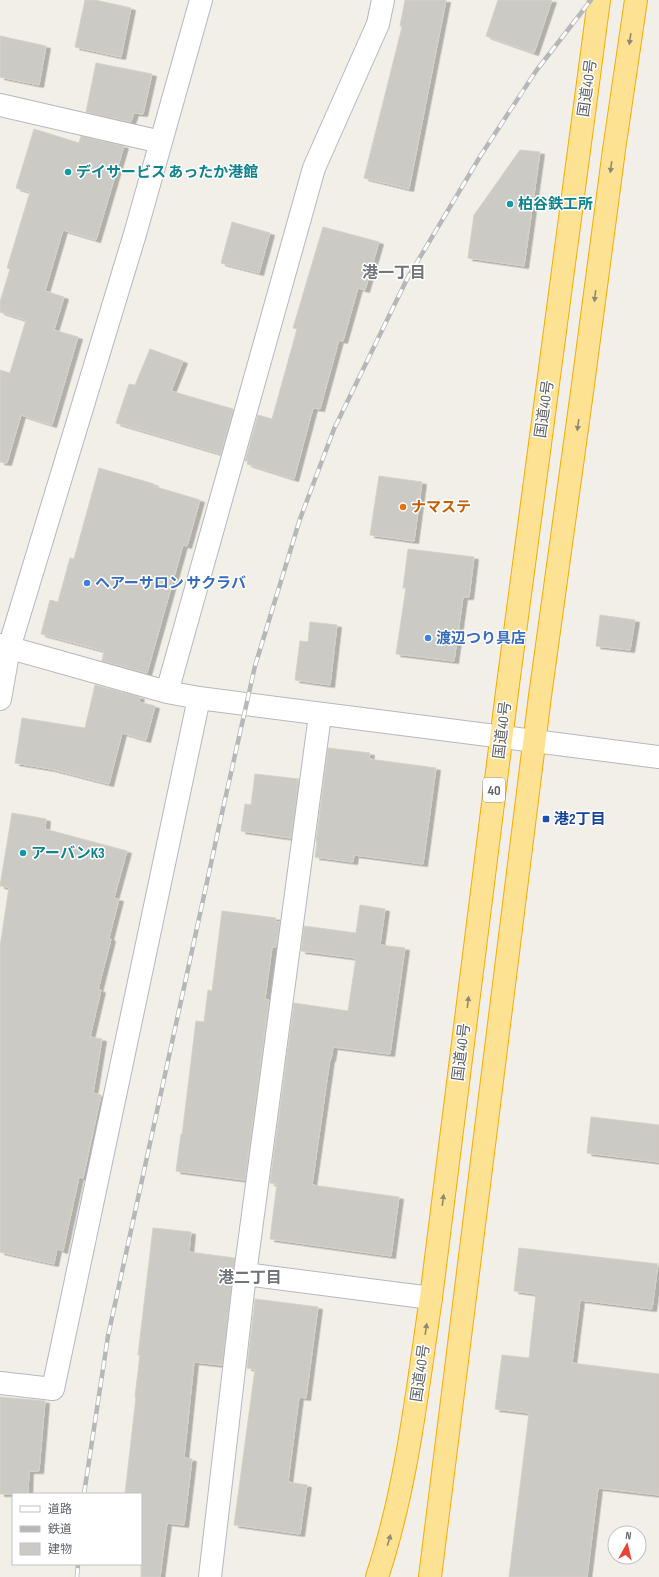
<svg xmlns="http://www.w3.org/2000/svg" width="659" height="1577" viewBox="0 0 659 1577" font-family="'Sofia Sans Condensed','Noto Sans JP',sans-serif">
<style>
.building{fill:#cccac5;stroke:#d6d1c6;filter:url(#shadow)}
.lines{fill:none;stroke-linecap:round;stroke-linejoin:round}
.minor-casing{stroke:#b5b8bc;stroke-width:24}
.highway-casing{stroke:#f9ab00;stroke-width:24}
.minor{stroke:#fff;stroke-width:22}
.highway{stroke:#fde293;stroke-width:22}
.rail-casing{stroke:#b6b7b8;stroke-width:4.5}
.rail{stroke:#fff;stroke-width:3;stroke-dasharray:9;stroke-linecap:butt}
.oneway{fill:#8e8975}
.culture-dot{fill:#0f9aa8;stroke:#fff;stroke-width:1.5}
.food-dot{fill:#e8710a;stroke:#fff;stroke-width:1.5}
.shop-dot{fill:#3f7fe0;stroke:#fff;stroke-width:1.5}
.transit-dot{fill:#1a4fb4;stroke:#fff;stroke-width:1.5}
.labels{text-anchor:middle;stroke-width:3;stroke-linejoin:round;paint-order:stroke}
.shield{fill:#fff;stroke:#8f9295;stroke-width:1}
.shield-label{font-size:14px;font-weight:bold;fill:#5f6368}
.street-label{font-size:15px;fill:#5f6368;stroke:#fff}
.culture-label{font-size:15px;font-weight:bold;fill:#0d838f;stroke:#fff;text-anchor:start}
.food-label{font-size:15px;font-weight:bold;fill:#c56008;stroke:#fff;text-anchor:start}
.shop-label{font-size:15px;font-weight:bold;fill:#366cbe;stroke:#fff;text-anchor:start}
.transit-label{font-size:15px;font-weight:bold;fill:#164399;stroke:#fff;text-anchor:start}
.neighbourhood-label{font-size:16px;font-weight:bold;fill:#70757a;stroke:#fff}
</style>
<defs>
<filter id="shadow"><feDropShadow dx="4.5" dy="2.5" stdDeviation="0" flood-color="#0004"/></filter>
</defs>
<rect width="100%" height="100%" fill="#f1efe8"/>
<path class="building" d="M 85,0 L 95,0 L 131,8 L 121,57 L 75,47 Z
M 405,0 L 446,0 L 409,189 L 364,178 L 402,27 L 400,26 Z
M 498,0 L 552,0 L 534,53 L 486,36 Z
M 0,36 L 46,46 L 39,85 L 0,77 Z
M 96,63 L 152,74 L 143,114 L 134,113 L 131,122 L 86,112 Z
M 34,129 L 79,143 L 81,136 L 124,146 L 96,240 L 63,230 L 45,291 L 64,297 L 54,330 L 78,337 L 52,425 L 21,415 L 7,463 L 0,462 L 0,370 L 10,373 L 26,320 L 0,312 L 0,302 L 10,269 L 7,268 L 30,192 L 16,188 Z
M 520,150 L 540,152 L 524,266 L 468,258 L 474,215 Z
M 232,222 L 270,233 L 259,273 L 221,263 Z
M 323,227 L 379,242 L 365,290 L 358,288 L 343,341 L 339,340 L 320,409 L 313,408 L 294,479 L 247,464 L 248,461 L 245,461 L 258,415 L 272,419 L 297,329 L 293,328 Z
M 150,349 L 183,361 L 171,391 L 233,409 L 221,454 L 116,423 L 129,384 L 135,385 Z
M 99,468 L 154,484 L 153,486 L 200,500 L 187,546 L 183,545 L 147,673 L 102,661 L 104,651 L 41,634 L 50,600 L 58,602 L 70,558 L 74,559 Z
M 379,476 L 422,482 L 414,541 L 370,535 Z
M 408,549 L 474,557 L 469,597 L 463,597 L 454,661 L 396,654 L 406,588 L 403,588 Z
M 600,615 L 635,620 L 630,650 L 596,646 Z
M 310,622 L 337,625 L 330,685 L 295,680 L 300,641 L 308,642 Z
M 95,685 L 140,697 L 139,702 L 155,706 L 146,740 L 122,733 L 109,784 L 51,769 L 15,763 L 22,718 L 85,728 Z
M 328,748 L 370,753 L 369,759 L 436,768 L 423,864 L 354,855 L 353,862 L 315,857 L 317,842 L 316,842 Z
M 255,774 L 299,779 L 291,838 L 241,831 L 245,804 L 251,805 Z
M 12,813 L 46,819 L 45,829 L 127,851 L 114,898 L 119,899 L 109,938 L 111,939 L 98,990 L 101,990 L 90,1037 L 102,1039 L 93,1093 L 101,1095 L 83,1178 L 79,1177 L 63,1251 L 57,1249 L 54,1264 L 0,1252 L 0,947 L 9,887 L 0,886 Z
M 360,905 L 385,909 L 380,945 L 405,948 L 390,1054 L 333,1047 L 331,1059 L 330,1059 L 312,1185 L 399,1197 L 391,1256 L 270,1239 L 277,1184 L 270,1183 L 294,1003 L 348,1011 L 356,958 L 301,951 L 304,926 L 356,933 Z
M 222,911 L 276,918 L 275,922 L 280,922 L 276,947 L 272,947 L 265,999 L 269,1000 L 245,1180 L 176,1171 L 181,1134 L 182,1135 L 196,1021 L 204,1022 L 208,990 L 212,991 Z
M 591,1117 L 659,1125 L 659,1162 L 587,1153 Z
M 153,1228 L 191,1232 L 189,1252 L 235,1258 L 222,1365 L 194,1362 L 184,1458 L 192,1459 L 184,1525 L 167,1523 L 160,1577 L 141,1577 L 141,1494 L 125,1494 L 136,1397 L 135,1397 L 140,1355 L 138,1355 Z
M 519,1248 L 658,1264 L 652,1309 L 580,1300 L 572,1363 L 659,1374 L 659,1495 L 598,1488 L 587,1577 L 509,1577 L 529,1413 L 495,1409 L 502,1355 L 529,1358 L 536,1294 L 514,1291 Z
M 255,1299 L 318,1307 L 306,1398 L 299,1397 L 288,1482 L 307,1485 L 300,1534 L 234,1525 L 255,1369 L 247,1368 Z
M 0,1397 L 45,1401 L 39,1471 L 29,1471 L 28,1494 L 0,1494 Z"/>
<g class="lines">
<defs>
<path id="minor" d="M 0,105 L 161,142
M 0,645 L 167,692 L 199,698 L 659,757
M 167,692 L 314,168 L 378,24 L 383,0
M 0,699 L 9,648 L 135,234 L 201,0
M 245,1274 L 431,1298
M 0,1383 L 53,1389 L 199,698
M 210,1577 L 245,1274 L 320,715"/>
<path id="highway" d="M 377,1577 C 407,1487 417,1391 431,1298 L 507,692 L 599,0
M 430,1577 L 540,696 L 582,392 L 614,150 L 636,0"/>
</defs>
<use href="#minor" class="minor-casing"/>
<use href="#highway" class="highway-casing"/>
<use href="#minor" class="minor"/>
<use href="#highway" class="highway"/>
<defs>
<path id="rail" d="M 84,1494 L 108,1336 L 222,813 L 255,666 L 300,519 L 334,429 L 407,279 L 481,155 L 536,71 L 591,0
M 77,1577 L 78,1564"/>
</defs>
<use href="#rail" class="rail-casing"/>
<use href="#rail" class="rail"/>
</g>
<defs><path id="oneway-solid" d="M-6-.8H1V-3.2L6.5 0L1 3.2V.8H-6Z"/></defs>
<g class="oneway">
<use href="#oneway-solid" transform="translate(630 39) rotate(98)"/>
<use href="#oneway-solid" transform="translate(611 167) rotate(97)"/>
<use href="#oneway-solid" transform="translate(595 296) rotate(97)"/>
<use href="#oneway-solid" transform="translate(578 425) rotate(98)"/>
<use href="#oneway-solid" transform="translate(468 1002) rotate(-83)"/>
<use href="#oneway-solid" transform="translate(443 1200) rotate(-83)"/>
<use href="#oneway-solid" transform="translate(426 1329) rotate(-82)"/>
<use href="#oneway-solid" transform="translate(389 1540) rotate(-74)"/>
</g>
<g class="culture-dot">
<circle cx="68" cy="172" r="4"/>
<circle cx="510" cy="204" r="4"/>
<circle cx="23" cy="853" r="4"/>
</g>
<circle class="food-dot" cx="403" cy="507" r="4"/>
<g class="shop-dot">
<circle cx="87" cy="583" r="4"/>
<circle cx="428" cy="638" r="4"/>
</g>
<rect class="transit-dot" x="542" y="815" width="8" height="8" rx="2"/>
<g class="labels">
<rect class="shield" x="483" y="778" width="22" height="24" rx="3"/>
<g class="shield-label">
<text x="494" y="795">40</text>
</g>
<g class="street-label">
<text transform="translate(587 88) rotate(-82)" y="5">国道40号</text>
<text transform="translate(544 409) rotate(-82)" y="5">国道40号</text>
<text transform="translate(502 730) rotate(-83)" y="5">国道40号</text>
<text transform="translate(461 1052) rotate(-83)" y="5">国道40号</text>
<text transform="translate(420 1373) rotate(-82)" y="5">国道40号</text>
</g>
<g class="culture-label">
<text x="76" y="177">デイサービス あったか港館</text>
<text x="518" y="209">柏谷鉄工所</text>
<text x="31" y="858">アーバンK3</text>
</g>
<g class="food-label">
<text x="411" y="512">ナマステ</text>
</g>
<g class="shop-label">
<text x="95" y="588">ヘアーサロン サクラバ</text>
<text x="436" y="643">渡辺つり具店</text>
</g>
<g class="transit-label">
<text x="554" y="824">港2丁目</text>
</g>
<g class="neighbourhood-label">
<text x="394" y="278">港一丁目</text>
<text x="250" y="1283">港二丁目</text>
</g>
</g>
<rect x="12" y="1493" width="130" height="72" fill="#ffffff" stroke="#bfc1c3"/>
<rect x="20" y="1506" width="20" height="6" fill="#ffffff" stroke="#bfc1c3"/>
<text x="48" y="1513" font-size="12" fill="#5f6368">道路</text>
<rect x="20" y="1526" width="20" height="6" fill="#b6b7b8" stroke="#bfc1c3"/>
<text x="48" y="1533" font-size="12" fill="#5f6368">鉄道</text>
<rect x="20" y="1543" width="20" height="12" fill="#cccac5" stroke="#bfc1c3"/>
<text x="48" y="1553" font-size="12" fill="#5f6368">建物</text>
<g transform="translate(627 1545) rotate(8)"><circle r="19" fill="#ffffff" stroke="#bfc1c3"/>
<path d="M0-3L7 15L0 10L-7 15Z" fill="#ea4335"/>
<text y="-6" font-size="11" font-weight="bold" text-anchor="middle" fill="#5f6368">N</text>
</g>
</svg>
